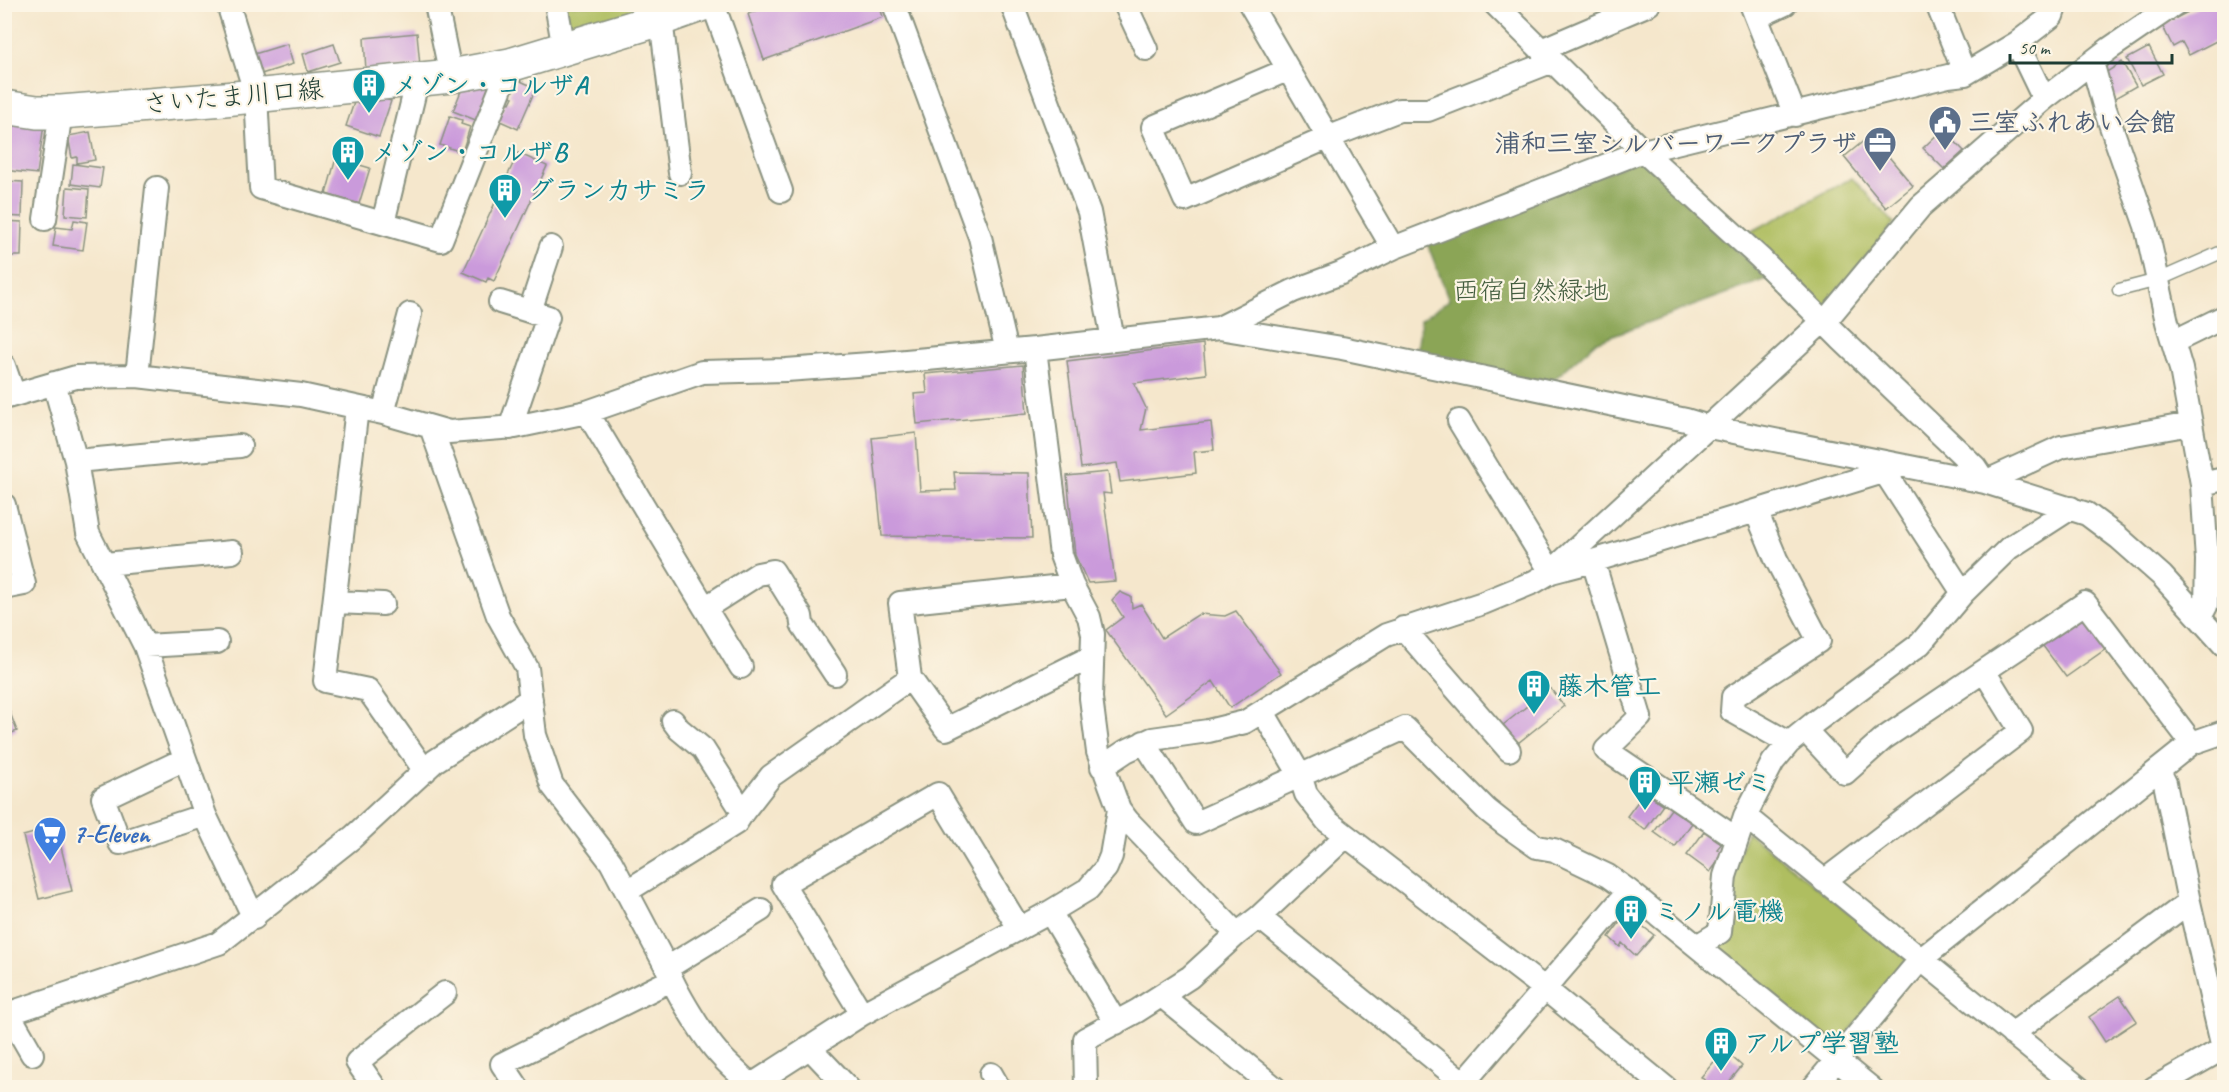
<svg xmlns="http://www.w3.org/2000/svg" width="2229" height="1092" viewBox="0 0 2229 1092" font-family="Caveat,'Klee One',sans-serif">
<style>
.green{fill:#afbe61;stroke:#677e4a;stroke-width:1.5}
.forest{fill:#8ba557;stroke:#557146;stroke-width:1.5}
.building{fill:#ca9adb}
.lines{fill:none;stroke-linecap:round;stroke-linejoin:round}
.lane-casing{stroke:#8a9280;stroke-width:15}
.street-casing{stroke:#8a9280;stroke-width:26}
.primary-casing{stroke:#8a9280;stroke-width:36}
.lane{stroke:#fff;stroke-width:12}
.street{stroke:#fff;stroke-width:22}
.primary{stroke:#fff;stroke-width:33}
.labels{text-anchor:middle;stroke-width:4.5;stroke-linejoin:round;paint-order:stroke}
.culture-label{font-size:26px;font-weight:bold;fill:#0d838f;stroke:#fcf5e5;text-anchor:start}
.street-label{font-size:26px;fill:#1f3d34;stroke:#fcf5e5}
.service-label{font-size:26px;font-weight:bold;fill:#4e5e75;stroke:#fcf5e5;text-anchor:start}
.park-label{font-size:26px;fill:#435d3f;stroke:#fcf5e5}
.shop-label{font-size:26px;font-weight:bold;fill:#366cbe;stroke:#fcf5e5;text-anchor:start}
</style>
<rect width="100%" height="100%" fill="#fcf5e5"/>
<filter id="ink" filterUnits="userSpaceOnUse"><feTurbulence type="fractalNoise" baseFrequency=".0167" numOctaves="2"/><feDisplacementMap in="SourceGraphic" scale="12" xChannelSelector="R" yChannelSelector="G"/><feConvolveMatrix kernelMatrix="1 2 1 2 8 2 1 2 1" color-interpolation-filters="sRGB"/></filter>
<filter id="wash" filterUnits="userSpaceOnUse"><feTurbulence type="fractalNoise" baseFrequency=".008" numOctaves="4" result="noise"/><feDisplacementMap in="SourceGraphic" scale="24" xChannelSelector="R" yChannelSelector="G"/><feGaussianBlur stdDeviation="1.35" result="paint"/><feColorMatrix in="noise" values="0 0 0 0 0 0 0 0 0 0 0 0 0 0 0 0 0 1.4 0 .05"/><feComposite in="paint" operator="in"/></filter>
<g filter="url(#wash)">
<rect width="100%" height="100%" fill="#f5e7cc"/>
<path class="green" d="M 562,5 L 681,5 L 567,32 Z
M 1852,178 L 1894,223 L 1825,306 L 1747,234 Z
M 1747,832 L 1908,959 L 1837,1047 L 1705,948 Z"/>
<path class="forest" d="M 1641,159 L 1767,279 L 1597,341 L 1549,384 L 1416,360 L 1421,320 L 1449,300 L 1427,243 Z"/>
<g id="blocks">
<path class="building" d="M 774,4 L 879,4 L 883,17 L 764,60 L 748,14 Z
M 2204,4 L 2224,4 L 2224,37 L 2189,55 L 2182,42 L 2173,47 L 2162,25 Z
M 417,33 L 420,66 L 366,71 L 364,38 Z
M 287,44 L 293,64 L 258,75 L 251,55 Z
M 334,44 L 340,62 L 308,72 L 303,54 Z
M 2149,47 L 2163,74 L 2141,85 L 2127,59 Z
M 2122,62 L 2136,86 L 2115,98 L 2102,75 Z
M 516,79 L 536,88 L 518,129 L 498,120 L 506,101 L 510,103 L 513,97 L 509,96 Z
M 475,81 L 491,87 L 478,121 L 453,111 L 463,86 L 472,90 Z
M 358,91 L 391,101 L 379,137 L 346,126 Z
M 450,116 L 462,120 L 461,124 L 470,127 L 462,152 L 440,145 Z
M 10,119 L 44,124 L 37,174 L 4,170 Z
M 1943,129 L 1964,151 L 1944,169 L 1923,148 Z
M 90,132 L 95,160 L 77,163 L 77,157 L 72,158 L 68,136 Z
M 1871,135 L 1913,186 L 1886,208 L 1844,157 Z
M 518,153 L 547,166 L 494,281 L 488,278 L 486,282 L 463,272 Z
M 336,158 L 370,168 L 359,204 L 326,194 Z
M 73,164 L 103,168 L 100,188 L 71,184 Z
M 4,181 L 23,182 L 22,217 L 4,216 Z
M 67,187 L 89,189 L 87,217 L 65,215 Z
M 74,220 L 87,222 L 83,250 L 53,246 L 56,227 L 72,229 Z
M 4,221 L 22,222 L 21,256 L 4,256 Z
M 1203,344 L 1206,374 L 1134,383 L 1146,408 L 1141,430 L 1211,422 L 1214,450 L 1194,452 L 1196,473 L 1120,482 L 1117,463 L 1081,468 L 1067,361 Z
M 1023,365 L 1027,413 L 917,424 L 914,394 L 927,393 L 925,374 Z
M 916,433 L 920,491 L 956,490 L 954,472 L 1029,473 L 1032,538 L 882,536 L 872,438 Z
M 1108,472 L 1111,494 L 1103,493 L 1115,581 L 1088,583 L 1075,555 L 1067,476 Z
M 1120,592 L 1131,597 L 1132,608 L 1141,604 L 1162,638 L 1199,614 L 1225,616 L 1236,611 L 1281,673 L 1230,708 L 1213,681 L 1166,714 L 1106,630 L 1123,617 L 1112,600 Z
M 2086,613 L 2110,646 L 2066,677 L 2040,642 Z
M 1550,688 L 1564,706 L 1518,743 L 1503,725 Z
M 4,697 L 17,731 L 4,736 Z
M 1645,792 L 1663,805 L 1645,830 L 1627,816 Z
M 1671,809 L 1692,823 L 1675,847 L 1654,832 Z
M 56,827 L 72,891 L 39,899 L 23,836 Z
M 1706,829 L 1723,842 L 1717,849 L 1724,854 L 1710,872 L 1687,855 Z
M 1642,920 L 1640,924 L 1654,935 L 1636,956 L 1622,943 L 1620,947 L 1609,937 L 1621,921 Z
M 2120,996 L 2137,1021 L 2105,1042 L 2089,1017 Z
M 1724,1050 L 1742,1066 L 1724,1088 L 1713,1088 L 1701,1077 Z"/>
</g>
</g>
<g filter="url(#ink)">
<use href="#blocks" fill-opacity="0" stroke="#8a9280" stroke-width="1.5"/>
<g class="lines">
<defs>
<path id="lane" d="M 2119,290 L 2158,280 L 2224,251"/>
<path id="street" d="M 228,4 L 256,95 L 261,188 L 441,240 L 510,65
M 436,4 L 451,76
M 556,4 L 564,49
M 713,4 L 781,191
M 894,4 L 980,237 L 1007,351
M 1012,4 L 1089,212 L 1113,340
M 1125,4 L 1146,49
M 1250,4 L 1393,248
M 1495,4 L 1643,151 L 1760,258 L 1841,339 L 1975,467 L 1985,482 L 2087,514 L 2119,538 L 2162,576 L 2224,645
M 1751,4 L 1795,115
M 1937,4 L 1965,74
M 1757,17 L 1785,4
M 661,19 L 680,173
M 2017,43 L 2044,99
M 1541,50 L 1649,4
M 2092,62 L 2105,109 L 2146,226 L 2167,322 L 2181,369 L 2202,484 L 2207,560 L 2206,606 L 2200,617
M 1287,70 L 1153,127 L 1185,200 L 1327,138 L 1399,110 L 1428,110 L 1553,61
M 45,219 L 61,112
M 383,223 L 418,78
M 500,302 L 548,317 L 510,428
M 530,311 L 551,247
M 1219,328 L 1342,348 L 1686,420 L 1709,427 L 1985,482 L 2061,447 L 2191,424
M 2173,342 L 2224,317
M 1035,349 L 1061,555 L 1072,585 L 1089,617 L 1093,634 L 1091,698 L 1098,752 L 1119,809 L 1128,821 L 1237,934
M 4,366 L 14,395
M 137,376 L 157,188
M 54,383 L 76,461 L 88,533 L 145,646 L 205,815 L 254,918
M 4,398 L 76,377 L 137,376 L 301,395 L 383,413 L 449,432 L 515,427 L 587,412 L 702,372 L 786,370 L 884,363 L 1035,349 L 1219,328 L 1293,291 L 1341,273 L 1393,248 L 1643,151 L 1948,76 L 1965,74 L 2017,43 L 2052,16 L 2055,7 L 2054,4
M 357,408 L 325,681 L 368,690 L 425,771
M 587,412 L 705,608 L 758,574 L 773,571 L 801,616 L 802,624 L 835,674
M 383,413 L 410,314
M 1459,421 L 1551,572 L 1832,313 L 1921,206 L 2044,99 L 2109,49 L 2175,4
M 431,427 L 498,616 L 527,668 L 535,735 L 552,785 L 611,862 L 667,968 C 674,989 704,1038 720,1055 C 730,1067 743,1076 753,1088
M 76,461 L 240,446
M 1884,471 L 1963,593
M 2202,484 L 2224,479
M 4,505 L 24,584 L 4,588
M 1756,511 L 1776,559 L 1819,641 L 1733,697 L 1732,711 L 1789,743
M 1593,561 L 1640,717 L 1606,750 L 1737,839
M 105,564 L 232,552
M 1072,585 L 900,603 L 910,678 L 946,729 L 1091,657
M 335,602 L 383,604
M 705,608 L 741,667
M 1403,628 L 1509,750
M 145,646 L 217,642
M 1263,712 L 1300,775 L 1306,794 L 1327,821 L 1544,988 L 1666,1088
M 673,721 L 679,729 L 703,749 L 743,812
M 1806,731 L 1845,773 L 1883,739 L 2085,603 L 2192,743
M 1144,742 L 1196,823 L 1405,728 L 1487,810 L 1506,825 L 1537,847 L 1554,850 L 1608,876 L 1629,891 L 1871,1088
M 185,759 L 103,798 L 120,843 L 205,815
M 1102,767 L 1126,751 L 1152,739 L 1208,731 L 1245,722 L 1386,635 L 1483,603 L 1534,582 L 1551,572 L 1593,561 L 1896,468
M 2159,771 L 2165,783 L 2189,902 L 2223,1048
M 1745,816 L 2079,1088
M 1824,881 L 2021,731 L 1984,671
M 627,891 L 736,823 L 743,812 L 771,776 L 910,678
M 1050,912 L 1116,1023
M 1259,917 L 1470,1088
M 1697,946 L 1720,932 L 1725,876 L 1745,816 L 1773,762 L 1789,743 L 1815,722 L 1920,644 L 1963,593 L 2009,548 L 2071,508
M 667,968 L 761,910
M 1162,996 L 1275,1088
M 9,1014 L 32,1054
M 862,1014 L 783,884 L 938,794 L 1019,928
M 4,1015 L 219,943 L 353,837 L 435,761 L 531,699
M 2012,1034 L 2189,902
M 809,1047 L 848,1088
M 991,1074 L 999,1088
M 375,1088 L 357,1062 L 445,993
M 518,1088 L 502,1064 L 671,980
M 747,1088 L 862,1014 L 1050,912 L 1088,889 L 1106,868 L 1111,856 L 1119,809
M 1086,1088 L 1085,1039 L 1137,1011 L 1190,977 L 1237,934 L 1259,917 L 1346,836
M 1459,1088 L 1629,891
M 1813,1088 L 1920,960 L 2192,743 L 2224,732
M 2154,1088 L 2224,1048"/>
<path id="primary" d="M 4,107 L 37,112 L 61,112 L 224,99 L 451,76 L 510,65 L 661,19 L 703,4"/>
</defs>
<use href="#lane" class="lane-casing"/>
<use href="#street" class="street-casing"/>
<use href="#primary" class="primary-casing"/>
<use href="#lane" class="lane"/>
<use href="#street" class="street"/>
<use href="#primary" class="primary"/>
</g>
</g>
<defs>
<symbol id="building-pin" viewBox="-11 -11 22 30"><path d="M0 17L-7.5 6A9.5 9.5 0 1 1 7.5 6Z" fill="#0f9aa8" stroke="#fcf5e5"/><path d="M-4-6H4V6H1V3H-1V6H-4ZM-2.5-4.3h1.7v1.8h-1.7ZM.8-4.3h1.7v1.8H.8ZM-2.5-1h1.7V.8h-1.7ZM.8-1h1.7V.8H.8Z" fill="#fff"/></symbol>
<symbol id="civic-pin" viewBox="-11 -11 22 30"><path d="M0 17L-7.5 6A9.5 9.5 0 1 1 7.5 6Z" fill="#5c6f8a" stroke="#fcf5e5"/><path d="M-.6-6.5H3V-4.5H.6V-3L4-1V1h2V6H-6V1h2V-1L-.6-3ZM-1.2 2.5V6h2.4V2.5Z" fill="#fff"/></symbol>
<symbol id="office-pin" viewBox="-11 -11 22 30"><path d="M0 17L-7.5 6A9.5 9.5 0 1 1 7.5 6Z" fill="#5c6f8a" stroke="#fcf5e5"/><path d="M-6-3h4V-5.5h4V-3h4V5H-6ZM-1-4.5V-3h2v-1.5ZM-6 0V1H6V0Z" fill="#fff"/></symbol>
<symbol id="supermarket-pin" viewBox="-11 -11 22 30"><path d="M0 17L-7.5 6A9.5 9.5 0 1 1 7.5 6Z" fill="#3f7fe0" stroke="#fcf5e5"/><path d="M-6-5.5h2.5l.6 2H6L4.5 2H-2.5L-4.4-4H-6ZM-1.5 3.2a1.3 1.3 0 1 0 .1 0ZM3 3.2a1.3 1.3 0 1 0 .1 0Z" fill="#fff"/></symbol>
</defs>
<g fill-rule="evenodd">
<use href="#building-pin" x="350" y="66" width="38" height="52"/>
<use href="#civic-pin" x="1926" y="103" width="38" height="52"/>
<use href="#office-pin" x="1861" y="124" width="38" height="52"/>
<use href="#building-pin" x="329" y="133" width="38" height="52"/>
<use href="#building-pin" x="486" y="171" width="38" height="52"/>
<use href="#building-pin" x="1515" y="667" width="38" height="52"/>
<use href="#building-pin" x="1626" y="763" width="38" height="52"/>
<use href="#supermarket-pin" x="31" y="814" width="38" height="52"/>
<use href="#building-pin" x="1612" y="892" width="38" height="52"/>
<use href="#building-pin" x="1702" y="1024" width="38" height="52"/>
</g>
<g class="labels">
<g class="culture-label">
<text x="392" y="94">メゾン・コルザA</text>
<text x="371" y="161">メゾン・コルザB</text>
<text x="528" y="199">グランカサミラ</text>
<text x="1557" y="695">藤木管工</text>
<text x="1668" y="791">平瀬ゼミ</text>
<text x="1654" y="920">ミノル電機</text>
<text x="1744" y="1052">アルプ学習塾</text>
</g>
<g class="street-label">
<text transform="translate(233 96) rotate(-5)" y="9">さいたま川口線</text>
</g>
<g class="service-label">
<text x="1968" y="131">三室ふれあい会館</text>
<text x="1857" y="152" text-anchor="end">浦和三室シルバーワークプラザ</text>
</g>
<g class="park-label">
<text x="1531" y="299">西宿自然緑地</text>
</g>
<g class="shop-label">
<text x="73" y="842">7-Eleven</text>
</g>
</g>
<rect width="2229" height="1092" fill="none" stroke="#fcf5e5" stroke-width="24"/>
<path d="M2010 54v9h162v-9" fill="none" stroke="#1f3d34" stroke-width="3"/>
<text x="2019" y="54" font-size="18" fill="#1f3d34" stroke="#fcf5e5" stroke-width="4.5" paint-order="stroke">50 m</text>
</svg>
